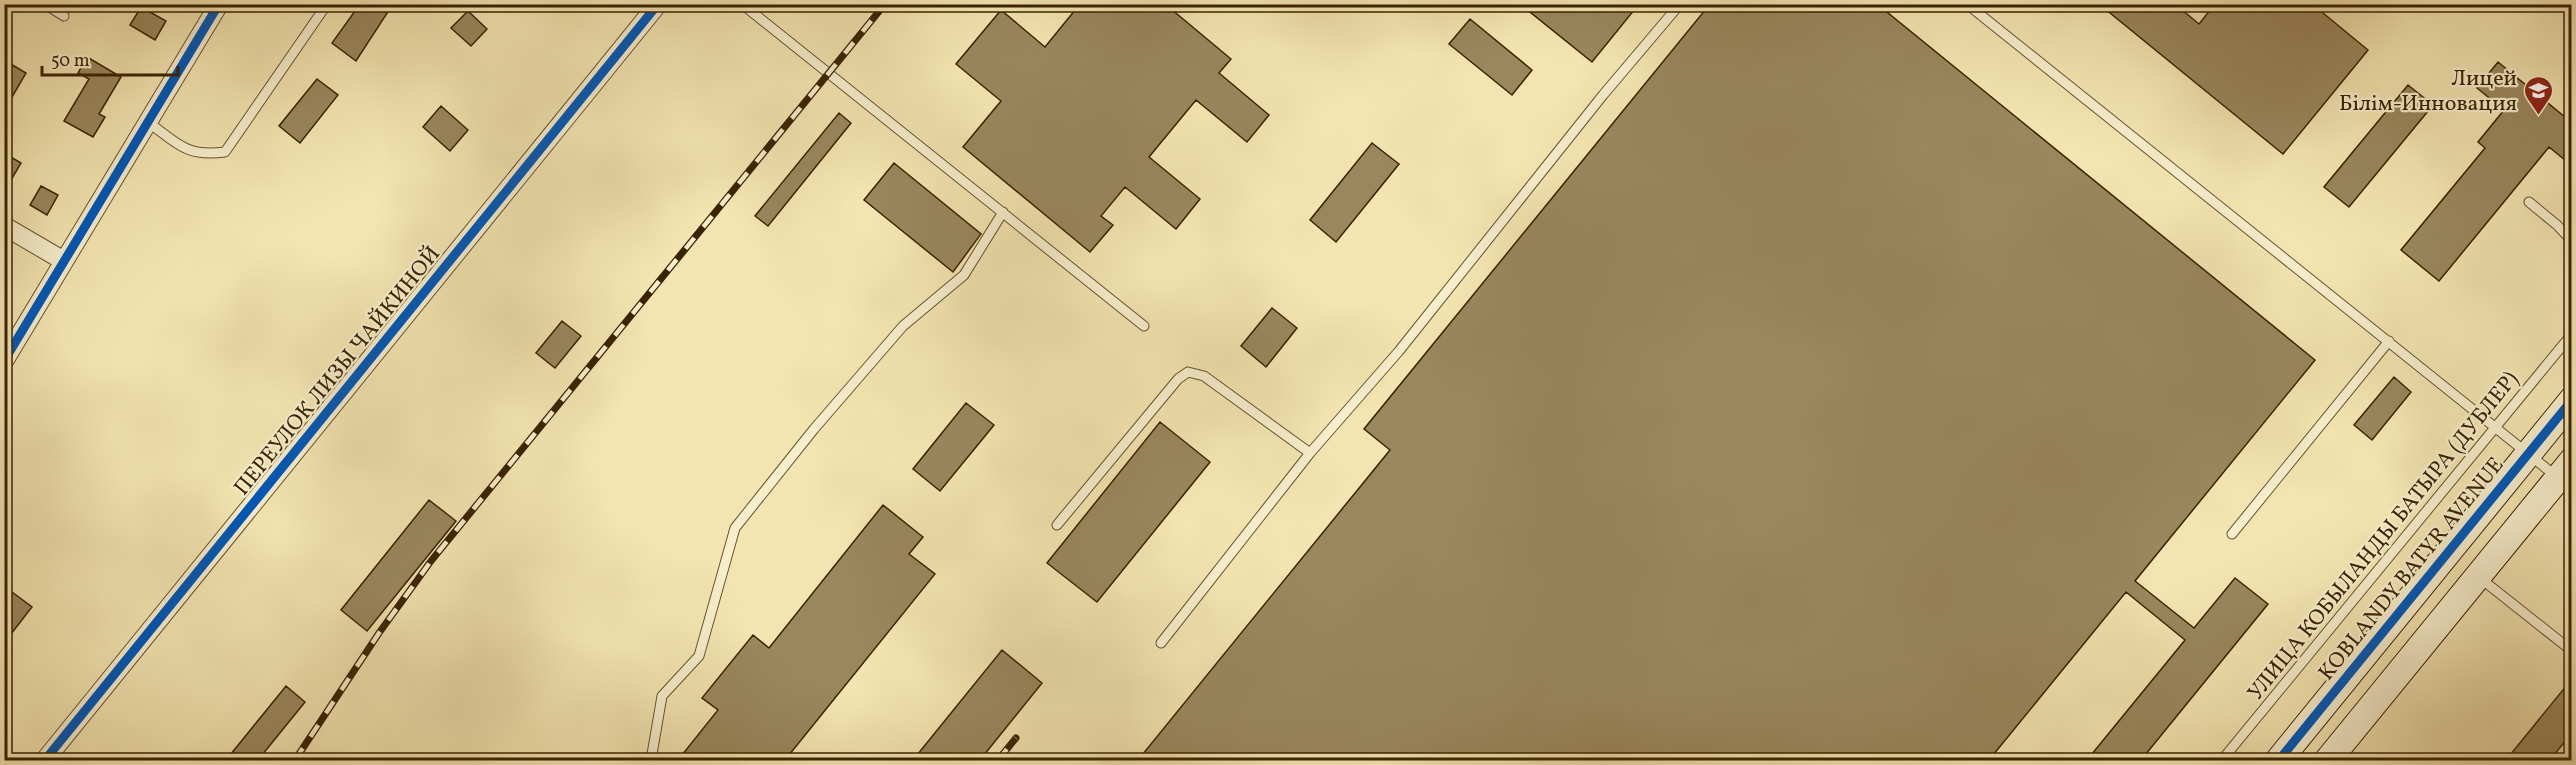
<svg xmlns="http://www.w3.org/2000/svg" width="2576" height="765" viewBox="0 0 2576 765" font-family="Vollkorn,serif">
<style>
.building{fill:#9a875d;stroke:#3a2202;stroke-width:1.5}
.lines{fill:none;stroke-linecap:round;stroke-linejoin:round}
.lane-casing{stroke:#68532e;stroke-width:11}
.street-casing{stroke:#68532e;stroke-width:20}
.secondary-casing{stroke:#3a2202;stroke-width:28}
.path{stroke:#3a2202;stroke-width:3;stroke-dasharray:1.5 3;stroke-linecap:butt}
.lane{stroke:#f7eecc;stroke-width:9}
.street{stroke:#f7eecc;stroke-width:18}
.secondary{stroke:#f7eecc;stroke-width:26}
.rail-casing{stroke:#3a2202;stroke-width:7}
.rail{stroke:#f7eecc;stroke-width:4.5;stroke-dasharray:14;stroke-linecap:butt}
.cycleway-casing{stroke:#f7eecc;stroke-width:13}
.cycleway{stroke:#0057b8;stroke-width:9}
.labels{text-anchor:middle;stroke-width:4.5;stroke-linejoin:round;paint-order:stroke}
.poi-label{font-size:22px;fill:#3a2202;stroke:#f7eecc;text-anchor:end}
.street-label{font-size:22px;fill:#3a2202;stroke:#f7eecc}
</style>
<rect width="100%" height="100%" fill="#f3e5b1"/>
<filter id="stains"><feTurbulence type="fractalNoise" baseFrequency=".00333" numOctaves="4"/><feColorMatrix values="0 0 0 0 .2 0 0 0 0 .09 0 0 0 0 .02 0 0 0 .5 -.17"/></filter>
<radialGradient id="worn" r=".72"><stop offset=".6" stop-color="#630" stop-opacity="0"/><stop offset="1" stop-color="#630" stop-opacity=".3"/></radialGradient>
<path class="building" d="M 360,4 L 393,4 L 356,61 L 332,43 Z
M 1080,4 L 1165,4 L 1231,59 L 1219,73 L 1269,115 L 1247,142 L 1196,100 L 1149,157 L 1200,199 L 1176,229 L 1125,187 L 1101,216 L 1113,225 L 1090,252 L 963,147 L 1001,101 L 956,64 L 1001,10 L 1045,47 Z
M 1520,4 L 1639,4 L 1592,62 Z
M 1710,4 L 1877,4 L 2315,360 L 2135,581 L 2194,628 L 2235,578 L 2268,604 L 2141,760 L 2087,760 L 2185,640 L 2126,592 L 1989,760 L 1138,760 L 1390,450 L 1364,429 Z
M 2099,4 L 2175,4 L 2199,24 L 2215,4 L 2312,4 L 2368,50 L 2283,154 Z
M 141,7 L 166,21 L 155,40 L 130,25 Z
M 468,11 L 487,29 L 471,46 L 451,28 Z
M 1470,19 L 1532,70 L 1512,95 L 1449,44 Z
M 87,57 L 121,77 L 99,114 L 105,117 L 93,137 L 64,121 L 89,79 L 78,73 Z
M 4,60 L 26,73 L 4,111 Z
M 2498,62 L 2571,122 L 2571,165 L 2549,147 L 2439,281 L 2401,250 L 2485,148 L 2478,142 L 2504,110 L 2477,88 Z
M 317,79 L 338,95 L 300,143 L 279,126 Z
M 2408,85 L 2433,105 L 2349,207 L 2324,187 Z
M 441,106 L 468,130 L 450,151 L 423,127 Z
M 839,113 L 851,123 L 768,226 L 755,216 Z
M 1372,143 L 1399,164 L 1336,242 L 1310,220 Z
M 4,153 L 21,163 L 4,192 Z
M 894,163 L 981,234 L 953,272 L 864,200 Z
M 41,186 L 58,195 L 47,215 L 30,205 Z
M 1272,308 L 1297,328 L 1266,367 L 1241,346 Z
M 562,321 L 581,336 L 555,368 L 536,353 Z
M 2394,377 L 2411,392 L 2372,440 L 2354,425 Z
M 966,403 L 994,425 L 940,491 L 913,469 Z
M 1160,422 L 1210,462 L 1097,602 L 1047,563 Z
M 429,500 L 456,521 L 367,631 L 341,610 Z
M 883,505 L 923,537 L 909,554 L 935,574 L 785,760 L 678,760 L 718,710 L 702,698 L 753,635 L 769,648 Z
M 12,592 L 32,607 L 4,643 L 4,601 Z
M 1002,650 L 1042,683 L 980,760 L 913,760 Z
M 2571,680 L 2571,734 L 2550,760 L 2506,760 Z
M 286,686 L 305,702 L 258,760 L 226,760 Z"/>
<g class="lines">
<defs>
<path id="lane" d="M 45,4 L 64,16
M 742,4 L 1144,326
M 1967,4 L 2557,477
M 148,122 C 178,144 186,157 225,152 L 327,4
M 2529,202 L 2557,225 L 2572,241
M 1057,525 L 1178,379 L 1188,372 L 1204,376 L 1310,453
M 2232,534 L 2389,341
M 2480,578 L 2572,651
M 1161,643 L 1310,453 L 1399,351 L 1603,95 L 1680,4
M 651,760 L 662,696 L 699,656 L 735,528 L 814,429 L 903,326 L 964,275 L 1003,212
M 2222,760 L 2572,334
M 2567,760 L 2572,755"/>
<path id="street" d="M 4,226 L 64,261
M 4,361 L 219,4
M 45,760 L 658,4"/>
<path id="secondary" d="M 2279,760 L 2572,400
M 2328,760 L 2572,461"/>
</defs>
<use href="#lane" class="lane-casing"/>
<use href="#street" class="street-casing"/>
<use href="#secondary" class="secondary-casing"/>
<path class="path" d="M 2565,215 L 2572,207"/>
<use href="#lane" class="lane"/>
<use href="#street" class="street"/>
<use href="#secondary" class="secondary"/>
<defs>
<path id="rail" d="M 295,760 L 379,633 L 431,561 L 885,4
M 998,760 L 1016,738"/>
</defs>
<use href="#rail" class="rail-casing"/>
<use href="#rail" class="rail"/>
<defs>
<path id="cycleway" d="M 4,361 L 219,4
M 45,760 L 658,4
M 2279,760 L 2572,400"/>
</defs>
<use href="#cycleway" class="cycleway-casing"/>
<use href="#cycleway" class="cycleway"/>
</g>
<defs>
<symbol id="school-pin" viewBox="-11 -11 22 30"><path d="M0 17L-7.5 6A9.5 9.5 0 1 1 7.5 6Z" fill="#8f2418" stroke="#f7eecc"/><path d="M0-5L7-2L0 1L-7-2ZM-4 1L0 2.5L4 1V4Q0 6-4 4Z" fill="#fff"/></symbol>
</defs>
<g fill-rule="evenodd">
<use href="#school-pin" x="2522" y="74" width="33" height="45"/>
</g>
<g class="labels">
<g class="poi-label">
<text x="2517" y="85">Лицей<tspan x="2517" dy="25">Білім-Инновация</tspan></text>
</g>
<g class="street-label">
<text transform="translate(336 370) rotate(-51)" y="8">ПЕРЕУЛОК ЛИЗЫ ЧАЙКИНОЙ</text>
<text transform="translate(2382 535) rotate(-51)" y="8">УЛИЦА КОБЫЛАНДЫ БАТЫРА (ДУБЛЕР)</text>
<text transform="translate(2410 568) rotate(-51)" y="8">KOBLANDY BATYR AVENUE</text>
</g>
</g>
<rect width="2576" height="765" fill="none" stroke="#f3e5b1" stroke-width="24"/>
<rect x="6" y="6" width="2564" height="753" fill="none" stroke="#3a2202" stroke-width="3"/>
<rect x="12" y="12" width="2552" height="741" fill="none" stroke="#3a2202" stroke-width="1.5"/>
<path d="M42 66v9h136v-9" fill="none" stroke="#3a2202" stroke-width="3"/>
<text x="51" y="66" font-size="18" fill="#3a2202" stroke="#f7eecc" stroke-width="4.5" paint-order="stroke">50 m</text>
<rect width="100%" height="100%" filter="url(#stains)"/>
<rect width="100%" height="100%" fill="url(#worn)"/>
</svg>
